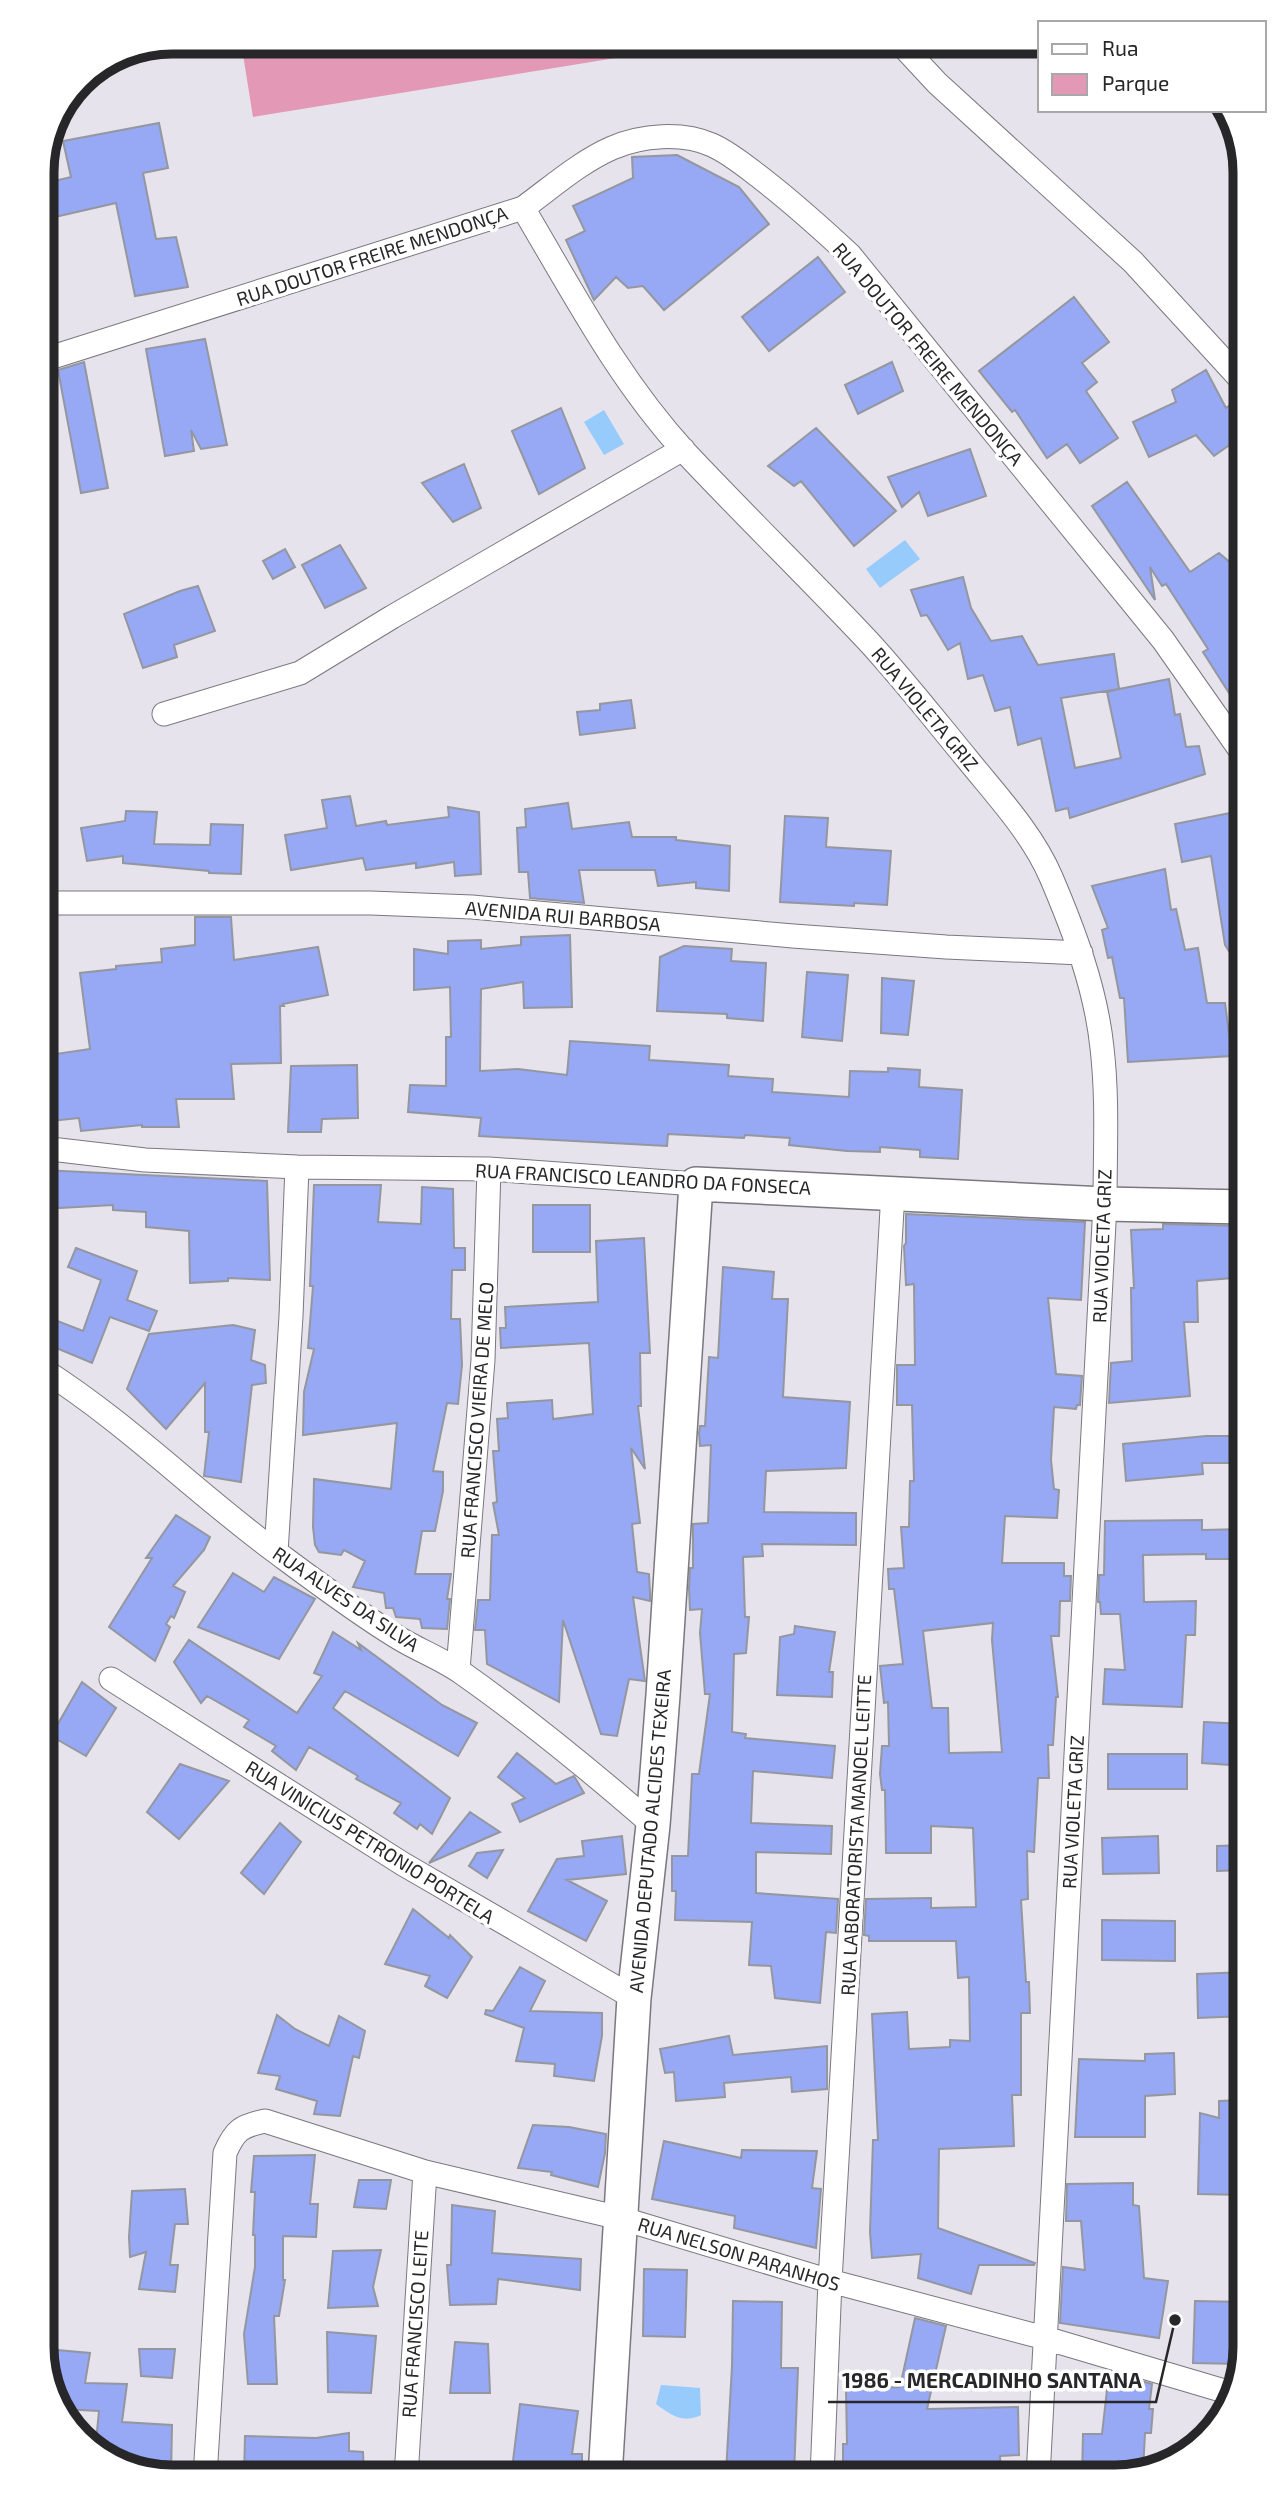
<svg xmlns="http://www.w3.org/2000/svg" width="1287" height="2519" viewBox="0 0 1287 2519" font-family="'Exo 2',sans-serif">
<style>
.green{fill:#e398b5}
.water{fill:#96cbfc}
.building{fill:#97a8f4;stroke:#94979f;stroke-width:2;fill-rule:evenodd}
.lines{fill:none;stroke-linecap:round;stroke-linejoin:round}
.minor-casing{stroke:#7a777f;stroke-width:25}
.secondary-casing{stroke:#7a777f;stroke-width:36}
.minor{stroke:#fff;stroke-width:23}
.secondary{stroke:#fff;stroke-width:33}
.labels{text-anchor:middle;stroke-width:7;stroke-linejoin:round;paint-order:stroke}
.street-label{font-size:19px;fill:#272629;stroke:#fff}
.rim{fill:none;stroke:#272629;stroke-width:9}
.leader{fill:none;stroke:#272629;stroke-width:2.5}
.callout-dot{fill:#272629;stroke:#fff;stroke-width:2.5}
.callout-label{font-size:21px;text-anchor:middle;font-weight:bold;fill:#272629;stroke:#fff;stroke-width:7;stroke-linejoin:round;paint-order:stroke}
</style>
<rect width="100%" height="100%" fill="#e6e3ec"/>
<path class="green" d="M 241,42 L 714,42 L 253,117 Z"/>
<path class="water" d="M 604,410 L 624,444 L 604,455 L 584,422 Z
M 905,540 L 920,559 L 880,588 L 866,569 Z
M 661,2385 L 700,2388 L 701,2415 C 682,2424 671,2415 656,2404 Z"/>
<path class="building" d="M 159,123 L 168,168 L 143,173 L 156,239 L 176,237 L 188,287 L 135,296 L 116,203 L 42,220 L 42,184 L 71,177 L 63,141 Z
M 677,155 L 739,187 L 769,224 L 664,310 L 643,286 L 628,288 L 616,277 L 594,300 L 566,240 L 585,231 L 573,206 L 633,178 L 632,157 Z
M 818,257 L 845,292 L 769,351 L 742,317 Z
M 1074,297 L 1109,342 L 1082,363 L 1097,382 L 1086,391 L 1118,438 L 1080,463 L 1067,444 L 1047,458 L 1015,410 L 1012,412 L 979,371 Z
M 205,339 L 227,445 L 201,449 L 191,430 L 194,451 L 165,456 L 146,349 Z
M 84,362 L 108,488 L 81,493 L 58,370 Z
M 892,362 L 903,391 L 858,414 L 845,385 Z
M 1206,370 L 1226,408 L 1236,401 L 1245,415 L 1245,434 L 1214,456 L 1196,435 L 1149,457 L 1133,422 L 1176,402 L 1172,390 Z
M 561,408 L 585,468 L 539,494 L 512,431 Z
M 816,428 L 896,511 L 854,546 L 801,481 L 794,486 L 768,466 Z
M 970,449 L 986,496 L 928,516 L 919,492 L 902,507 L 888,477 Z
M 464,464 L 481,508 L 453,522 L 422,483 Z
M 1127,482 L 1190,572 L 1219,553 L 1245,575 L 1245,718 L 1203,652 L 1208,649 L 1166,584 L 1162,586 L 1150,567 L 1155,600 L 1092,506 Z
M 340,545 L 366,588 L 325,608 L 302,565 Z
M 285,549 L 295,567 L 273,579 L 263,561 Z
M 963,577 L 971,608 L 991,641 L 1022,636 L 1038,665 L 1114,654 L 1119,689 L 1169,679 L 1175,715 L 1180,714 L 1186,747 L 1199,746 L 1205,774 L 1070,818 L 1068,808 L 1056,811 L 1041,738 L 1018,745 L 1010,707 L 995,711 L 983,675 L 968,679 L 960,643 L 948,650 L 927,615 L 921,616 L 911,590 ZM 1119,689 L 1107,692 L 1121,758 L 1075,768 L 1061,698 Z
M 198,586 L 215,631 L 174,645 L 177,657 L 143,668 L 124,614 L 180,591 Z
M 631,700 L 635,728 L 580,735 L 577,712 L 600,710 L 600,704 Z
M 350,796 L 356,826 L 386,821 L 387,825 L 449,817 L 448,807 L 479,812 L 481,874 L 455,876 L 454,862 L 416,868 L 416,863 L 366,870 L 363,858 L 291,870 L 285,835 L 327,828 L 322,800 Z
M 568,803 L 572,829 L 629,822 L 632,837 L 676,837 L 676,840 L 730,846 L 729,891 L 696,888 L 696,882 L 658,886 L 655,870 L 579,870 L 584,903 L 530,898 L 528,872 L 519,872 L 517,828 L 526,827 L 525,809 Z
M 1245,810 L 1245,976 L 1225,945 L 1211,856 L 1182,862 L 1175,824 Z
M 126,811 L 157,812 L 154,844 L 210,845 L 211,824 L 243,825 L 241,874 L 209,873 L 209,871 L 123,863 L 123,856 L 87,861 L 81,828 L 125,821 Z
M 785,816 L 828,818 L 826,847 L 891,851 L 887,905 L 854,903 L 854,906 L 780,902 Z
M 1165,869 L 1171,910 L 1176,909 L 1185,950 L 1198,948 L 1207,1003 L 1225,1003 L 1232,1056 L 1128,1062 L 1124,998 L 1120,998 L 1112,957 L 1108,958 L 1102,930 L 1108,928 L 1092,886 Z
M 195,917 L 231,917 L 234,960 L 318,947 L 328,995 L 283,1004 L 284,1006 L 280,1006 L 281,1063 L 231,1064 L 234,1099 L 176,1099 L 179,1127 L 142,1127 L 142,1125 L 81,1131 L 79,1118 L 42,1122 L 42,1056 L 90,1049 L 80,973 L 116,969 L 116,966 L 162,962 L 161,949 L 195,945 Z
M 570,935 L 572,1007 L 524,1008 L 523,982 L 481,989 L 480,1071 L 518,1069 L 567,1075 L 570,1041 L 650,1046 L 649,1060 L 729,1065 L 728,1076 L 773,1079 L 772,1092 L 849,1097 L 850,1071 L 888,1072 L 888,1068 L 920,1070 L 919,1087 L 962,1090 L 958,1159 L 920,1157 L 920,1150 L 880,1147 L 880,1152 L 847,1151 L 789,1145 L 790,1138 L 745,1135 L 744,1138 L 668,1134 L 667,1146 L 479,1136 L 481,1118 L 408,1112 L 410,1085 L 446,1086 L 446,1037 L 451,1037 L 450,987 L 414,990 L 414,949 L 448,954 L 448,941 L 481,940 L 481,949 L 521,945 L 521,937 Z
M 684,946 L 732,949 L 731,961 L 766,963 L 763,1021 L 727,1018 L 727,1014 L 657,1011 L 660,957 Z
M 807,972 L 848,975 L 842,1041 L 802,1037 Z
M 882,978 L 914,981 L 908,1035 L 881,1033 Z
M 357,1065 L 358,1118 L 322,1119 L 321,1132 L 288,1132 L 291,1066 Z
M 42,1170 L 267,1181 L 270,1280 L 228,1278 L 228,1281 L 190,1283 L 189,1231 L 146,1227 L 146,1212 L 113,1210 L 113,1205 L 60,1208 L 42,1206 Z
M 314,1185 L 381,1185 L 378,1222 L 421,1224 L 422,1187 L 453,1189 L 454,1248 L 465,1248 L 465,1270 L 452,1270 L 451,1319 L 460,1319 L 462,1365 L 458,1404 L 447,1403 L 433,1471 L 443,1472 L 443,1491 L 435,1531 L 422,1531 L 415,1574 L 451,1574 L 447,1599 L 450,1599 L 447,1629 L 422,1628 L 420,1619 L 396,1617 L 393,1608 L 386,1608 L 384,1593 L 353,1587 L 365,1561 L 344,1550 L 341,1555 L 319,1552 L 315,1545 L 313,1527 L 314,1479 L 391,1489 L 397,1423 L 303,1435 L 304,1392 L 314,1349 L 308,1348 L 313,1286 L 310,1286 Z
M 533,1205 L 590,1205 L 590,1252 L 533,1252 Z
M 906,1214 L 1085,1222 L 1081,1300 L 1048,1298 L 1056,1374 L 1082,1376 L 1080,1405 L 1077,1405 L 1076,1409 L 1054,1407 L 1051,1460 L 1054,1489 L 1059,1490 L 1057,1518 L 1005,1516 L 1002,1563 L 1064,1563 L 1064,1576 L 1071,1576 L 1070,1601 L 1060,1601 L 1059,1636 L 1051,1636 L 1058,1697 L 1056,1697 L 1053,1745 L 1048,1745 L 1049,1778 L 1038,1778 L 1034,1852 L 1027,1851 L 1028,1899 L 1021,1900 L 1026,1982 L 1029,1982 L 1030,2013 L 1021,2013 L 1021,2095 L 1012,2095 L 1014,2146 L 939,2149 L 938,2228 L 1035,2263 L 1034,2265 L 979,2265 L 971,2294 L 918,2278 L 921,2254 L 872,2258 L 870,2232 L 873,2140 L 878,2140 L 872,2014 L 907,2012 L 909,2049 L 950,2047 L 950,2040 L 970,2041 L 969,1977 L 958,1978 L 956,1941 L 869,1941 L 869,1936 L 864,1935 L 866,1899 L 931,1898 L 931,1908 L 976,1907 L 973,1828 L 931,1826 L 931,1853 L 886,1853 L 885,1790 L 882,1790 L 880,1774 L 882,1746 L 889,1746 L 888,1702 L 884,1703 L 880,1666 L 903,1664 L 894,1589 L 889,1589 L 888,1569 L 904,1568 L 901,1527 L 909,1527 L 910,1481 L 914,1481 L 912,1405 L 897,1405 L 897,1365 L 915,1365 L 914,1284 L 906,1285 L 904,1246 L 906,1243 ZM 993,1623 L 992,1640 L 1002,1752 L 949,1753 L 948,1708 L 932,1708 L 923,1631 Z
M 1163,1224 L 1245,1226 L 1245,1277 L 1197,1281 L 1198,1322 L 1184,1322 L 1190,1396 L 1109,1403 L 1111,1363 L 1132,1361 L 1131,1288 L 1134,1288 L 1131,1230 L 1163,1229 Z
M 644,1238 L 650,1353 L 640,1353 L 641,1406 L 638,1406 L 645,1469 L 631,1448 L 640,1523 L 632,1524 L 637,1572 L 649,1574 L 650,1593 L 650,1601 L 633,1597 L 645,1681 L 629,1679 L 617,1736 L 601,1734 L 563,1620 L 559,1702 L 487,1664 L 485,1630 L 475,1630 L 478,1600 L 490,1600 L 492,1535 L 499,1535 L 493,1503 L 497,1502 L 493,1451 L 499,1451 L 497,1419 L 508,1418 L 507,1403 L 552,1400 L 553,1419 L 593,1414 L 589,1343 L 501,1348 L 500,1328 L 506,1328 L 505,1307 L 598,1302 L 596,1241 Z
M 76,1248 L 137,1271 L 127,1300 L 157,1311 L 149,1331 L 110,1317 L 92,1363 L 42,1342 L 42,1315 L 83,1331 L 101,1280 L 68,1267 Z
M 723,1267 L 774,1272 L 772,1299 L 788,1299 L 783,1397 L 850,1402 L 846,1468 L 766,1471 L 764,1512 L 856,1513 L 856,1545 L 762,1544 L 763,1556 L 743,1557 L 745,1617 L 749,1617 L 746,1653 L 734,1654 L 732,1732 L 746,1734 L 745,1738 L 835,1746 L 832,1778 L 753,1771 L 751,1823 L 832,1826 L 831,1854 L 756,1852 L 756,1893 L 838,1899 L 836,1933 L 826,1932 L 820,2003 L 775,1998 L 771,1966 L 749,1965 L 752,1922 L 675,1920 L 676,1891 L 672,1891 L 672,1856 L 688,1856 L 692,1774 L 699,1774 L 710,1694 L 705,1694 L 700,1633 L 702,1609 L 690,1610 L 689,1588 L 690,1568 L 693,1568 L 693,1524 L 708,1523 L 711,1445 L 700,1446 L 699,1433 L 700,1426 L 705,1426 L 709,1357 L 718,1358 Z
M 233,1325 L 255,1330 L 251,1360 L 265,1365 L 266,1383 L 252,1385 L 241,1482 L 204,1476 L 209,1432 L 205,1432 L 205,1383 L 166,1429 L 127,1389 L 149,1334 Z
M 1206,1436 L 1245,1436 L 1245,1463 L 1202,1463 L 1203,1474 L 1126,1481 L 1123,1444 Z
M 176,1515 L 210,1537 L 204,1550 L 173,1586 L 185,1592 L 174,1618 L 171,1616 L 166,1624 L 170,1627 L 155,1661 L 109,1627 L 152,1558 L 146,1558 Z
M 1202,1520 L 1202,1530 L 1245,1529 L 1245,1559 L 1206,1559 L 1206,1554 L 1143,1555 L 1144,1602 L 1196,1601 L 1195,1635 L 1186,1635 L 1182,1707 L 1103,1704 L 1105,1669 L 1125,1670 L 1120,1614 L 1101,1614 L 1100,1602 L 1098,1602 L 1099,1575 L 1104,1575 L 1105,1521 Z
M 233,1573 L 264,1592 L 274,1577 L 315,1599 L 279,1659 L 198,1627 Z
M 795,1626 L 835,1632 L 829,1672 L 833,1672 L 832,1697 L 777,1695 L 780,1637 L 794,1634 Z
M 333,1632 L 361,1650 L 358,1643 L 442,1705 L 477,1723 L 458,1756 L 345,1691 L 333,1708 L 450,1798 L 432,1834 L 420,1824 L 417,1829 L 394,1813 L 401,1803 L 356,1779 L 358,1776 L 309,1747 L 296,1770 L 272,1751 L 276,1746 L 244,1727 L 249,1720 L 207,1696 L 201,1703 L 174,1662 L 189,1640 L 297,1713 L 322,1676 L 314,1673 Z
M 82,1682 L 116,1708 L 86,1756 L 51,1736 Z
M 1204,1722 L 1245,1724 L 1245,1766 L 1202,1763 Z
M 517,1753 L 556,1784 L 574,1776 L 584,1793 L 520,1822 L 512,1804 L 525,1798 L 498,1777 Z
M 1108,1754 L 1187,1754 L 1187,1789 L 1108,1789 Z
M 180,1764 L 229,1781 L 179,1839 L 147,1812 Z
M 470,1812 L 500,1832 L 429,1863 Z
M 280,1823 L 301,1842 L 264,1894 L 241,1873 Z
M 622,1836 L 626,1874 L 567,1880 L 607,1901 L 586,1941 L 528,1911 L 557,1859 L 584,1856 L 582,1841 Z
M 1158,1836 L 1159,1873 L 1103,1874 L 1102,1838 Z
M 1245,1845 L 1245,1870 L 1217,1871 L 1217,1846 Z
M 503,1850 L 487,1878 L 469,1866 L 477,1853 Z
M 413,1909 L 449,1938 L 450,1935 L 472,1957 L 447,1998 L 425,1986 L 430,1976 L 385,1964 Z
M 1102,1920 L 1175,1921 L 1175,1961 L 1102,1960 Z
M 520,1967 L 545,1981 L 530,2011 L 602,2013 L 602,2036 L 594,2081 L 554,2076 L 555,2064 L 516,2061 L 524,2028 L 485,2014 L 486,2010 L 493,2011 Z
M 1245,1972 L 1245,2016 L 1198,2018 L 1197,1974 Z
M 277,2015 L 295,2029 L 329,2046 L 339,2016 L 365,2031 L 359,2058 L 353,2056 L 340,2116 L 314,2114 L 317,2101 L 276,2089 L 280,2076 L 258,2073 Z
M 729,2036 L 733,2055 L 827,2046 L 827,2089 L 792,2092 L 791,2077 L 724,2083 L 725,2097 L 676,2101 L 674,2072 L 665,2073 L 660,2049 Z
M 1174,2053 L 1175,2094 L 1145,2096 L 1145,2137 L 1075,2137 L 1079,2059 L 1145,2061 L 1145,2054 Z
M 1245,2100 L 1245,2195 L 1198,2194 L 1200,2113 L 1219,2118 L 1219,2101 Z
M 533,2125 L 569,2127 L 606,2134 L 605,2153 L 598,2187 L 551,2175 L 552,2172 L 518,2168 Z
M 664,2141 L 741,2158 L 742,2150 L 817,2151 L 812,2188 L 821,2189 L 816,2248 L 734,2228 L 735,2216 L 652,2199 Z
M 315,2155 L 310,2204 L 318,2204 L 316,2237 L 283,2236 L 283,2280 L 285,2280 L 279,2316 L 274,2316 L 277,2384 L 248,2384 L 244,2334 L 255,2267 L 255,2235 L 253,2235 L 255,2192 L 251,2192 L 254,2156 Z
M 359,2180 L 391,2180 L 386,2209 L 354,2207 Z
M 1133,2183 L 1133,2205 L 1139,2206 L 1144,2278 L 1168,2281 L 1159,2338 L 1060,2323 L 1063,2267 L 1085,2270 L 1081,2221 L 1066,2221 L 1067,2184 Z
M 185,2189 L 188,2224 L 175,2224 L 170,2265 L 178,2265 L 175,2292 L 139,2289 L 146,2252 L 130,2257 L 129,2237 L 132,2191 Z
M 452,2205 L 495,2211 L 492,2253 L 581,2259 L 580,2290 L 498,2279 L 496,2304 L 450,2305 L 447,2265 L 451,2265 Z
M 381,2250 L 373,2287 L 378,2306 L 328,2308 L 333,2251 Z
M 644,2269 L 687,2270 L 685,2337 L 643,2336 Z
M 733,2301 L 782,2302 L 781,2368 L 798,2368 L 794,2476 L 726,2473 L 732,2366 Z
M 1195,2301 L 1245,2302 L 1245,2347 L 1240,2364 L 1193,2363 Z
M 915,2318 L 946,2326 L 927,2409 L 1018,2407 L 1019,2455 L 1000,2456 L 1001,2477 L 843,2477 L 843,2444 L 847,2444 L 846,2389 L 900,2387 Z
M 327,2332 L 376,2336 L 371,2393 L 328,2392 Z
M 455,2342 L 488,2344 L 490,2393 L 450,2393 Z
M 46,2349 L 90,2353 L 85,2383 L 127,2384 L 122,2422 L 172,2425 L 171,2477 L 164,2477 L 134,2466 L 134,2455 L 95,2451 L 99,2411 L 62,2409 L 52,2396 L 46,2366 Z
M 139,2349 L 175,2349 L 172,2378 L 141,2376 Z
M 1109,2372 L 1152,2384 L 1149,2409 L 1153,2409 L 1151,2433 L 1145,2433 L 1143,2471 L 1115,2477 L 1082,2477 L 1083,2434 L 1102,2434 Z
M 520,2404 L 578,2411 L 572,2454 L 582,2454 L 582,2477 L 511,2477 Z
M 349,2433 L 349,2451 L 363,2452 L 364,2477 L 244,2477 L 245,2436 L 316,2438 Z"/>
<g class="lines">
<defs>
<path id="minor" d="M 899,42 L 937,83 L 1133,262 L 1245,384
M 523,208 C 573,292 618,379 685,452 C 745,516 808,577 868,641 C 903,679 935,720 968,760 C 997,796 1032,833 1051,877 C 1074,931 1096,989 1102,1048 C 1108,1099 1105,1152 1105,1204 L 1038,2477
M 43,360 L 523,208 C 552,187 580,162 612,148 C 642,135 682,132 712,145 C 730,153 745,166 761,178 C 792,202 821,228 850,255 L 1163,640 L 1245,757
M 164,714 L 300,673 L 392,617 L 683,449
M 45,903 L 371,903 L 472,907 L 793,936 L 946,947 L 1081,953
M 42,1148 L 145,1160 L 297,1167 L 489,1169 L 696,1184
M 42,1369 C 126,1422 196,1493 276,1552 C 315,1581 356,1612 397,1637 C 418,1650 442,1659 462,1673 C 529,1720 591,1771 653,1825
M 276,1552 L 291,1316 L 297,1167
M 458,1670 L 483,1360 L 489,1169
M 111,1679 L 403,1864 L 634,1998
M 205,2477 L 225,2153 C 235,2130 241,2126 265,2121 L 425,2172 L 620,2218 L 830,2281 L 1045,2338 L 1231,2393
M 406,2477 L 425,2172
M 822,2477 L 830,2281 L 893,1192"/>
<path id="secondary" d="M 605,2477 L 634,1998 L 653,1825 L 663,1695 L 696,1184 L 1105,1204 L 1245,1207"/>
</defs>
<use href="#minor" class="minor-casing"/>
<use href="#secondary" class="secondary-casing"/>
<use href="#minor" class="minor"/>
<use href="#secondary" class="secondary"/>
</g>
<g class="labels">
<g class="street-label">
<text transform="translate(372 256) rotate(-18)" y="7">RUA DOUTOR FREIRE MENDONÇA</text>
<text transform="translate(928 354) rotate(50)" y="7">RUA DOUTOR FREIRE MENDONÇA</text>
<text transform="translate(925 709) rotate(50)" y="7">RUA VIOLETA GRIZ</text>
<text transform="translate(563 916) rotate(5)" y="7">AVENIDA RUI BARBOSA</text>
<text transform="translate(643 1179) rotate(3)" y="7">RUA FRANCISCO LEANDRO DA FONSECA</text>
<text transform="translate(1102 1246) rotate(-88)" y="7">RUA VIOLETA GRIZ</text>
<text transform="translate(477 1420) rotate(-86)" y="7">RUA FRANCISCO VIEIRA DE MELO</text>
<text transform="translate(346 1599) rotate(34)" y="7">RUA ALVES DA SILVA</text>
<text transform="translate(1073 1812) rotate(-87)" y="7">RUA VIOLETA GRIZ</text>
<text transform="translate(650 1831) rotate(-85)" y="7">AVENIDA DEPUTADO ALCIDES TEXEIRA</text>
<text transform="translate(856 1835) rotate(-87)" y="7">RUA LABORATORISTA MANOEL LEITTE</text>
<text transform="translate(370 1842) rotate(32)" y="7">RUA VINICIUS PETRONIO PORTELA</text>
<text transform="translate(739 2254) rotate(17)" y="7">RUA NELSON PARANHOS</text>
<text transform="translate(415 2324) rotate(-86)" y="7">RUA FRANCISCO LEITE</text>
</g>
</g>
<path d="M0 0H1287V2519H0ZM172 54H1115A118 118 0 0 1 1233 172V2347A118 118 0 0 1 1115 2465H172A118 118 0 0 1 54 2347V172A118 118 0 0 1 172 54Z" fill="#fff" fill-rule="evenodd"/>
<path class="rim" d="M172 54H1115A118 118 0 0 1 1233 172V2347A118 118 0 0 1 1115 2465H172A118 118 0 0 1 54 2347V172A118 118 0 0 1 172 54Z"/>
<path class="leader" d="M1175 2320L1156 2402H828"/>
<circle class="callout-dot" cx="1175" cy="2320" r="7"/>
<g class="callout-label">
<text x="992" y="2388">1986 - MERCADINHO SANTANA</text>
</g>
<rect x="1038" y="21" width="228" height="91" fill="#ffffff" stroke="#a9a8a9" stroke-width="2"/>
<rect x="1052" y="44" width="35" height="10" fill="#ffffff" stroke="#a9a8a9" stroke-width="2"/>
<text x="1102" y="56" font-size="21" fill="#272629">Rua</text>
<rect x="1052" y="74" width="35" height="21" fill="#e398b5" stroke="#a9a8a9" stroke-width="2"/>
<text x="1102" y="91" font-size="21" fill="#272629">Parque</text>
</svg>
